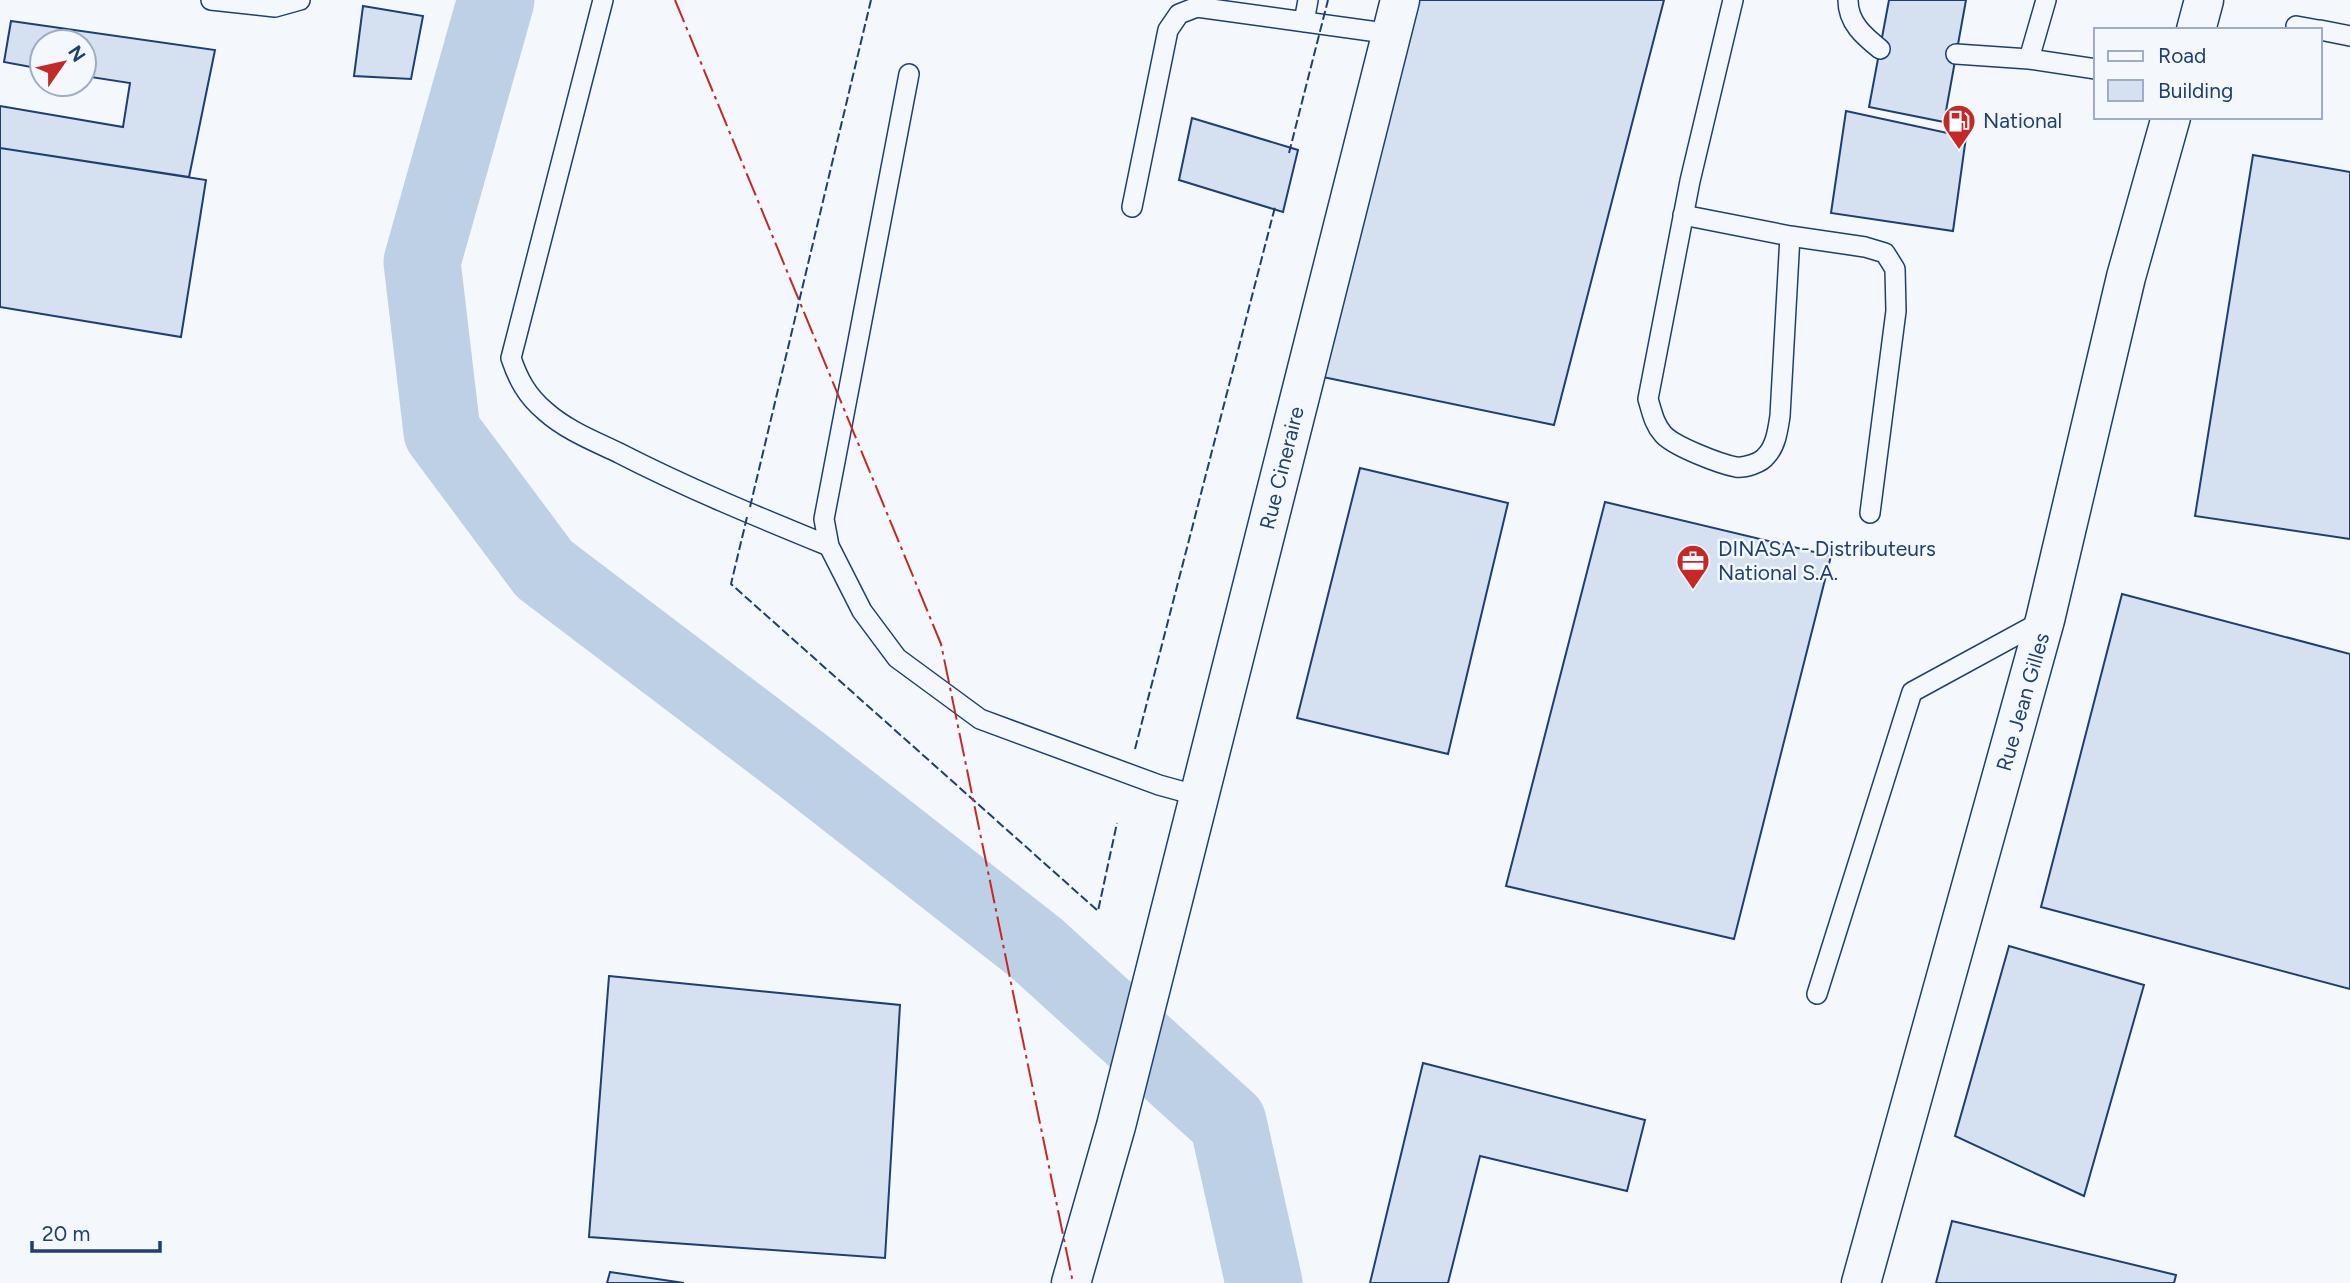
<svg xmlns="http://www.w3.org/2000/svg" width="2350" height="1283" viewBox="0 0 2350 1283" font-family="Figtree,sans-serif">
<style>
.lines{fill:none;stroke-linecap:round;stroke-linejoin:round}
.river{stroke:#bed0e5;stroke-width:77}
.building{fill:#d5e0f0;stroke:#1d3f73;stroke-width:2}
.service-casing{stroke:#1d3f73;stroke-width:22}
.minor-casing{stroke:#1d3f73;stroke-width:41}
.service{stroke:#f4f7fb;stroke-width:19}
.minor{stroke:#f4f7fb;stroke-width:38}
.fence{stroke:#1d3f73;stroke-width:2;stroke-dasharray:9 3.5;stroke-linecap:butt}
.power{stroke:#c62828;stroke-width:2;stroke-dasharray:24 5 3.5 5;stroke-linecap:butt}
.labels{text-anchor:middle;stroke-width:5;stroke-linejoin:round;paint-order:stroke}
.poi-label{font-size:21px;fill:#1d3f73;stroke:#f4f7fb;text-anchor:start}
.street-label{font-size:21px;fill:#1d3f73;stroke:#f4f7fb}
</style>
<rect width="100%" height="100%" fill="#f4f7fb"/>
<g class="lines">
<path class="river" d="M 496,0 L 422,262 L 442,432 L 544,569 L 805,767 L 1036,948 L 1228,1122 L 1264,1283"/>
</g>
<path class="building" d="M 1416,0 L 1664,0 L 1554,425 L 1318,376 Z
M 1889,0 L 1966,0 L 1944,122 L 1869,107 Z
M 363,6 L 423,16 L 411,79 L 354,76 Z
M 11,21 L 215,50 L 189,177 L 0,148 L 0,106 L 123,127 L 130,83 L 84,76 L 84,42 L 42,42 L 42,69 L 4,62 Z
M 1846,111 L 1966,137 L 1953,231 L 1831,213 Z
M 1192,118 L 1298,150 L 1283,212 L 1179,180 Z
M 0,148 L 206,180 L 181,337 L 0,307 Z
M 2253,155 L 2350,172 L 2350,539 L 2195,516 Z
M 1360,468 L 1508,503 L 1448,754 L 1297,718 Z
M 1605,502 L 1831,556 L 1734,939 L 1506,886 Z
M 2122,594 L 2350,654 L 2350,989 L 2041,907 Z
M 2009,946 L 2144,985 L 2084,1196 L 1955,1136 Z
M 609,976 L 900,1005 L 885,1258 L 589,1237 Z
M 1423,1063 L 1645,1120 L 1627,1191 L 1480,1156 L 1448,1283 L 1370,1283 Z
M 1952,1221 L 2176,1275 L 2174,1283 L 1936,1283 Z
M 610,1272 L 684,1283 L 607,1283 Z"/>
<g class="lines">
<defs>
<path id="service" d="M 211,0 L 275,7 L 300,0
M 603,0 L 511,358 C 518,379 527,396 545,411 C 566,430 594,441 619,453 C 687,488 758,517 829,546
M 1733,0 L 1690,181 L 1648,399 C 1652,412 1654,424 1663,434 C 1673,446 1720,464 1736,467 C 1745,468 1761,463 1766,456 C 1776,446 1778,429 1780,416 L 1790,236 L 1865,247 L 1885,253 L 1895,269 L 1896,311 L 1870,513
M 1848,0 C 1848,23 1864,36 1880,49
M 1304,22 L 1308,0
M 2296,26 L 2318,30
M 2320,30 L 2350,36
M 1956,54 L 2029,59 L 2096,69
M 2029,59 L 2046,0
M 909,74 L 824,519 L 829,546 L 862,611 L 897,658 L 980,719 L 1159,785 L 1199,796
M 1132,207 L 1168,30 L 1179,14 L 1197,7 L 1392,34
M 1683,215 L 1790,236
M 1817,994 L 1912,692 L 2044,620"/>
<path id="minor" d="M 2196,30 L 2204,0
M 1071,1283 L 1116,1126 L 1400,0
M 1861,1283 L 2045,620 L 2126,277 L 2171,117"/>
</defs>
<use href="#service" class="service-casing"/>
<use href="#minor" class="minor-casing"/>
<use href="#service" class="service"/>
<use href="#minor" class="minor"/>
<path class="fence" d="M 1289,153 L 1328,0
M 750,507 L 871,0
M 747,517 L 731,584 L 1098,911 L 1117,823
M 1135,749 L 1275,207"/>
<path class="power" d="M 675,0 L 941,644 L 1073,1283"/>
</g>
<defs>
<symbol id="fuel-pin" viewBox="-11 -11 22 30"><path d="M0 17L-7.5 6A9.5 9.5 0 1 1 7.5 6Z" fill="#c62828" stroke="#f4f7fb"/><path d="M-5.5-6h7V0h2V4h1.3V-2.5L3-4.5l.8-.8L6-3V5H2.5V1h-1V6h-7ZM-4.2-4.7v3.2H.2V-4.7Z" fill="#fff"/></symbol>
<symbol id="office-pin" viewBox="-11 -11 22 30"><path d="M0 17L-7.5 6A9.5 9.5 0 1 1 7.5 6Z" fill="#c62828" stroke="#f4f7fb"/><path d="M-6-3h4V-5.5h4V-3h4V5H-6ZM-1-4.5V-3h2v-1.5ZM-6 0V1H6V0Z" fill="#fff"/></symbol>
</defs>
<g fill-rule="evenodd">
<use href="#fuel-pin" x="1940" y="102" width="38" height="52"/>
<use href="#office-pin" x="1674" y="542" width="38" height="52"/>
</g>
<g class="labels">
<g class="poi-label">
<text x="1983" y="128">National</text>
<text x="1718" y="556">DINASA - Distributeurs<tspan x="1718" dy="24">National S.A.</tspan></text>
</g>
<g class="street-label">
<text transform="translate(1282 468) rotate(-76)" y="7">Rue Cineraire</text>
<text transform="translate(2023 702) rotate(-74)" y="7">Rue Jean Gilles</text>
</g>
</g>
<rect x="2094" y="28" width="228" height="91" fill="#f4f7fb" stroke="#9eadc5" stroke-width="2"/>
<rect x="2108" y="51" width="35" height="10" fill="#f4f7fb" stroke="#9eadc5" stroke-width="2"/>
<text x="2158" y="63" font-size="21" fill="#1d3f73">Road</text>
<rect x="2108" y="80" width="35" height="21" fill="#d5e0f0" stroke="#9eadc5" stroke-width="2"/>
<text x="2158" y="98" font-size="21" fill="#1d3f73">Building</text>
<g transform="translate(63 63) rotate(56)"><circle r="33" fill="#f4f7fb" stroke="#9eadc5" stroke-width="2"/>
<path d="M0-5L12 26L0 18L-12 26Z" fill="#c62828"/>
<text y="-10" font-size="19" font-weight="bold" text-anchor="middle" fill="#1d3f73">N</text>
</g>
<path d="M32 1241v10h128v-10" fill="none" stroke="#1d3f73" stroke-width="3.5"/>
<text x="42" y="1241" font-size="21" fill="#1d3f73" stroke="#f4f7fb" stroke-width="5" paint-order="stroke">20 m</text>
</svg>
